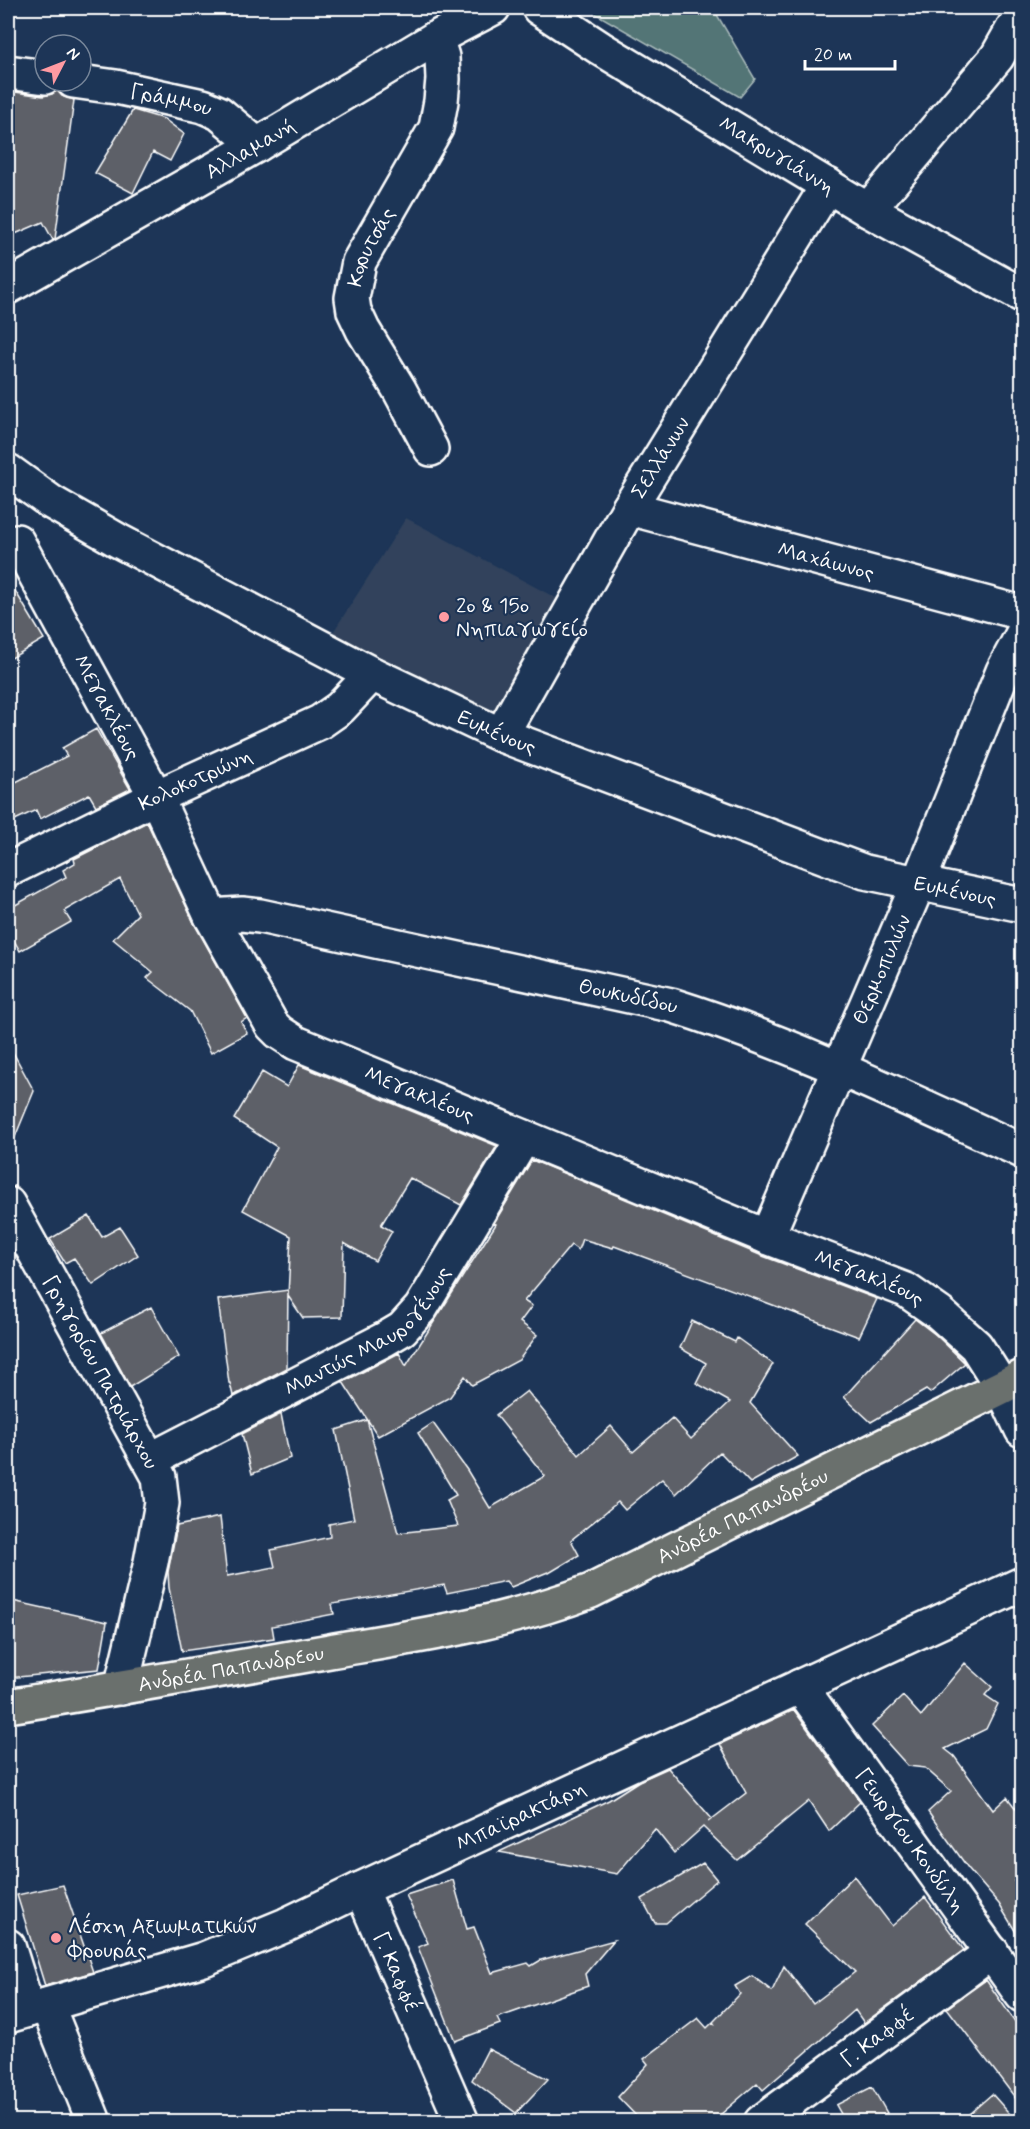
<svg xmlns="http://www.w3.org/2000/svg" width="1030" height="2129" viewBox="0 0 1030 2129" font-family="Mynerve,sans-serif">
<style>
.built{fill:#30425c}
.green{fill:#537576;stroke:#a9baba;stroke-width:1.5}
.building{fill:#5d6067;stroke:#fff;stroke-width:1.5}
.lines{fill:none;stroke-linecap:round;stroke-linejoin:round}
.minor-casing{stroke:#fff;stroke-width:38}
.major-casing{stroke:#fff;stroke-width:38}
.minor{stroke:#1d3557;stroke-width:33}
.major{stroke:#6b706d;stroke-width:33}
.poi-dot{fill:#ff9aa2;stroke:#1d3557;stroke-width:2}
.labels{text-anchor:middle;stroke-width:4.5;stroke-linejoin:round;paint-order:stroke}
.street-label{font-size:21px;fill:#fff;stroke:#1d3557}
.poi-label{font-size:21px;fill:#fff;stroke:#1d3557;text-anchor:start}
</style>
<rect width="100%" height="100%" fill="#1d3557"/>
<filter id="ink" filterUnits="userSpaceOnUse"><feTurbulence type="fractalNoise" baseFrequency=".0167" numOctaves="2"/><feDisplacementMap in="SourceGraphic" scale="12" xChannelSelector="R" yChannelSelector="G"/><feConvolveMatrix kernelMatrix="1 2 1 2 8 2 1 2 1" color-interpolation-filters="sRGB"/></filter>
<g filter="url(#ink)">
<path class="built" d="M 406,518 L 556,598 L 491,717 L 330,637 Z"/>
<path class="green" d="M 586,8 L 713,8 L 755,79 L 740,97 Z"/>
<path class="building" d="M 57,90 L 62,96 L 74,100 L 55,239 L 53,240 L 43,222 L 8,237 L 8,91 L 43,96 L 52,94 Z
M 133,110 L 164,119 L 184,134 L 170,161 L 153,152 L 133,193 L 95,173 Z
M 8,579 L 44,639 L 8,660 Z
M 96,729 L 130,789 L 96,806 L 89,794 L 40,819 L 36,810 L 15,820 L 8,805 L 8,786 L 67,756 L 62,748 Z
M 147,822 L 195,925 L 247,1018 L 241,1022 L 247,1033 L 211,1053 L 190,1011 L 147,978 L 153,972 L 113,939 L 138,914 L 120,879 L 64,911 L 71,922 L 20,951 L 8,930 L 8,909 L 66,877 L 63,870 L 75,863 L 74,859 Z
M 8,1043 L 34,1091 L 8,1154 Z
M 299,1065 L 497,1146 L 461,1205 L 410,1178 L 381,1225 L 392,1231 L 375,1261 L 344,1243 L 342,1317 L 303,1318 L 288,1296 L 291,1236 L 243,1210 L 277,1147 L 234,1119 L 262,1072 L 287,1087 Z
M 532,1160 L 760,1255 L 877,1299 L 859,1337 L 614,1246 L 613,1248 L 582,1239 L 578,1250 L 571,1245 L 524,1301 L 532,1306 L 520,1322 L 537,1335 L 519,1360 L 472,1385 L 465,1376 L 450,1397 L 378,1436 L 343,1382 L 399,1353 L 406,1366 L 496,1224 L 494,1223 Z
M 89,1216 L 102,1237 L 120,1227 L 138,1255 L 93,1285 L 74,1258 L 65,1263 L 50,1239 Z
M 288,1290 L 287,1368 L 233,1396 L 230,1383 L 229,1383 L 218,1300 Z
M 151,1307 L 179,1357 L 130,1387 L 101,1333 Z
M 915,1319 L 936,1335 L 965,1363 L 930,1393 L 926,1390 L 871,1422 L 844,1397 Z
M 692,1321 L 735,1342 L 737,1338 L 773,1364 L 750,1403 L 798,1456 L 750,1483 L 720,1452 L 676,1494 L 662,1479 L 625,1510 L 618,1502 L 571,1540 L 579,1555 L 549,1573 L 548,1572 L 511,1587 L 506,1581 L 447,1593 L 444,1585 L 332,1604 L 334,1614 L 272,1626 L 274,1638 L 182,1651 L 169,1588 L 168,1572 L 177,1526 L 220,1517 L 227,1576 L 275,1567 L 271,1550 L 330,1537 L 329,1524 L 354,1519 L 336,1430 L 367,1420 L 398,1533 L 458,1526 L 447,1500 L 456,1495 L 418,1433 L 433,1423 L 467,1470 L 490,1508 L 545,1476 L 496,1415 L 527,1391 L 579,1455 L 611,1426 L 633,1452 L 672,1418 L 691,1439 L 730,1402 L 696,1383 L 706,1363 L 680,1348 Z
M 281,1414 L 290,1458 L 252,1474 L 242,1434 Z
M 8,1600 L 107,1622 L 99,1669 L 8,1678 Z
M 965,1663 L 992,1687 L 985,1695 L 998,1704 L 986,1729 L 945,1749 L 954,1756 L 993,1810 L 1007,1797 L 1023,1818 L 1023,1875 L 1014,1881 L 1023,1895 L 1023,1944 L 999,1904 L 968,1868 L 928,1812 L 951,1791 L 925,1768 L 908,1766 L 872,1726 L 903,1696 L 921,1716 Z
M 794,1710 L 860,1802 L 829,1831 L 809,1801 L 737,1860 L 703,1827 L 674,1853 L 655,1829 L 617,1874 L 499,1852 L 609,1800 L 639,1781 L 668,1768 L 712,1819 L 708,1822 L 746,1793 L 720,1744 Z
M 703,1863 L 717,1880 L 666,1923 L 655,1923 L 642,1899 Z
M 854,1876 L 892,1926 L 925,1897 L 964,1950 L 864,2023 L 855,2010 L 763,2090 L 757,2083 L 713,2121 L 641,2121 L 618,2097 L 648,2064 L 644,2059 L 698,2018 L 707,2028 L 712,2023 L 715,2025 L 713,2022 L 740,1994 L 735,1986 L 752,1976 L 772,1991 L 784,1966 L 813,2004 L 855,1972 L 805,1924 Z
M 453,1880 L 467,1929 L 474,1927 L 492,1973 L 528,1963 L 531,1966 L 541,1960 L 614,1940 L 585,1974 L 588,1986 L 497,2018 L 500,2024 L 455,2041 L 418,1947 L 428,1943 L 406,1895 Z
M 63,1885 L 93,1972 L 45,1986 L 17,1895 Z
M 986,1980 L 1023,2033 L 1023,2108 L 947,2008 Z
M 488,2049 L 548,2079 L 516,2113 L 472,2080 Z
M 872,2087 L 887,2113 L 873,2121 L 845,2121 L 836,2105 Z
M 992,2094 L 1016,2121 L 961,2121 Z"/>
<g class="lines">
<defs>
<g id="minor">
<path id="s1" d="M 539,8 L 600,48 L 868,210 L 1022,295"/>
<path d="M 8,72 L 45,77"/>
<path id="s2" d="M 73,81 L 116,87 L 203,106 L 219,113 L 257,145"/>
<path d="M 868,210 L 997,57 L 1022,13"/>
<path id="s3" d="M 8,287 L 257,145 L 436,38 L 493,8"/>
<path id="s4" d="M 431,449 L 399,389 L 363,330 L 354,311 L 352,298 L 359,262 L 436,128 L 441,101 L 443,79 L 442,57 L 436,38"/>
<path id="s5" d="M 8,471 L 51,502 L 119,541 L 372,674 L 501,735 L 865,872 L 1022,905"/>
<path id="s6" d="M 629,508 L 1022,613"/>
<path id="s7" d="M 17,541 L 156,797 L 211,916 L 272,1025 L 279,1032 L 296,1043 L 767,1237 L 906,1290 L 939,1313 L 976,1346 L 1002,1387 L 1022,1430"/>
<path id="s8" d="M 501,735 L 629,508 L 828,185"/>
<path id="s9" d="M 8,870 L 156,797 L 320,722 L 340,708 L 372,674"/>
<path id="s10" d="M 211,916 L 242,914 L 260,916 L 671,1005 C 792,1043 907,1099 1022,1151"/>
<path id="s11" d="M 8,1204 L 159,1477 L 162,1503 L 151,1562 L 121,1688"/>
<path id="s12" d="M 767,1237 L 918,884 L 1003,671 L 1022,635"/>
<path id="s13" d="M 150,1460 L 385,1339 L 402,1329 L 421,1308 L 524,1137"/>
<path id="s14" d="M 800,1686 L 1022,1995"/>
<path id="s15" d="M 361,1889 L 462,2122"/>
<path d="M 8,1946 L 28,2010"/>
<path d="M 47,2005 L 94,2122"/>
<path id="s16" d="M 8,2016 L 204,1959 L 286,1925 L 361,1889 L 1022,1584"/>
<path id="s17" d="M 761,2122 L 992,1952"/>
</g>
<g id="major">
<path id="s18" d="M 8,1706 C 115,1689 223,1670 330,1651 C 418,1636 507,1623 591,1591 L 1022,1377"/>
</g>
</defs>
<use href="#minor" class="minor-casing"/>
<use href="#major" class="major-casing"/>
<use href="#minor" class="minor"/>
<use href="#major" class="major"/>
</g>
</g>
<g class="poi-dot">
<circle cx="444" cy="617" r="6"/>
<circle cx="56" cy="1938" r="6"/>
</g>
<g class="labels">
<g class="street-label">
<text dy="7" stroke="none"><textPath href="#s2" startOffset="100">Γράμμου</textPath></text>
<text dy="7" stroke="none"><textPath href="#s3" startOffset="279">Αλλαμανή</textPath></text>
<text dy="7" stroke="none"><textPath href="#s1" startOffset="280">Μακρυγιάννη</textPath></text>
<text dy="7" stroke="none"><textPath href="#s4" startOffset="226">Κορυτσάς</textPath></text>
<text dy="7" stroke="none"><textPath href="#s8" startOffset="320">Σελλάνων</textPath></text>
<text dy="7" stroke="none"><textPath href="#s6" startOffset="204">Μαχάωνος</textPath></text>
<text dy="7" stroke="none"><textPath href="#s7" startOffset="189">Μεγακλέους</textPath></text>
<text dy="7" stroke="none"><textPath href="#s5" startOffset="555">Ευμένους</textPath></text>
<text dy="7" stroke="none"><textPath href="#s9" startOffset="208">Κολοκοτρώνη</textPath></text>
<text dy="7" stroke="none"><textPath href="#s5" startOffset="1041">Ευμένους</textPath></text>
<text dy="7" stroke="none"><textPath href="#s12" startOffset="291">Θερμοπυλών</textPath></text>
<text dy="7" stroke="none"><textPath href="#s10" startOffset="426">Θουκυδίδου</textPath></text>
<text dy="7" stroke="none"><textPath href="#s7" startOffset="711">Μεγακλέους</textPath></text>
<text dy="7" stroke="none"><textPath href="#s7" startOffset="1197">Μεγακλέους</textPath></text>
<text dy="7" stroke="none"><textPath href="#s13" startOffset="256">Μαντώς Μαυρογένους</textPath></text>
<text dy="7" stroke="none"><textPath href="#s11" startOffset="192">Γρηγορίου Πατριάρχου</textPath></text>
<text dy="7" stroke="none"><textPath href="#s18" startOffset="764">Ανδρέα Παπανδρέου</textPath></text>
<text dy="7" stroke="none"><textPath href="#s18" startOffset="226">Ανδρέα Παπανδρεου</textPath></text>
<text dy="7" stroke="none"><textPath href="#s16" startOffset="552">Μπαϊρακτάρη</textPath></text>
<text dy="7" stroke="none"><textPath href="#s14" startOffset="190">Γεωργίου Κονδύλη</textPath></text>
<text dy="7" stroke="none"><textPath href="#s15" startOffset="90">Γ. Καφφέ</textPath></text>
<text dy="7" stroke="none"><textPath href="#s17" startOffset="144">Γ. Καφφέ</textPath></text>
</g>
<g class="poi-label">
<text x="456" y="612">2ο &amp; 15ο<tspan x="456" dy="24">Νηπιαγωγείο</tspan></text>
<text x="68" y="1933">Λέσχη Αξιωματικών<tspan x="68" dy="24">Φρουράς</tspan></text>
</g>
</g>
<rect width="1030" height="2129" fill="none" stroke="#1d3557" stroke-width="30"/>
<rect x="15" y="15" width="1000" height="2099" fill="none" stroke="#fff" stroke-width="2" filter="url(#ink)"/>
<g transform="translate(63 63) rotate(48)"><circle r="28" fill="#1d3557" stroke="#77869a" stroke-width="1.5"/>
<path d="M0-4.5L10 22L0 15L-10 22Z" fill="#ff9aa2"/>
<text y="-9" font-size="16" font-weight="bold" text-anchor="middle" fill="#ffffff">N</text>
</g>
<path d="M805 60v9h90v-9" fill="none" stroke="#ffffff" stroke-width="3"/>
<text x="814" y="60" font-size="18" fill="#ffffff" stroke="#1d3557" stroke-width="4.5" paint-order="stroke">20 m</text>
</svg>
